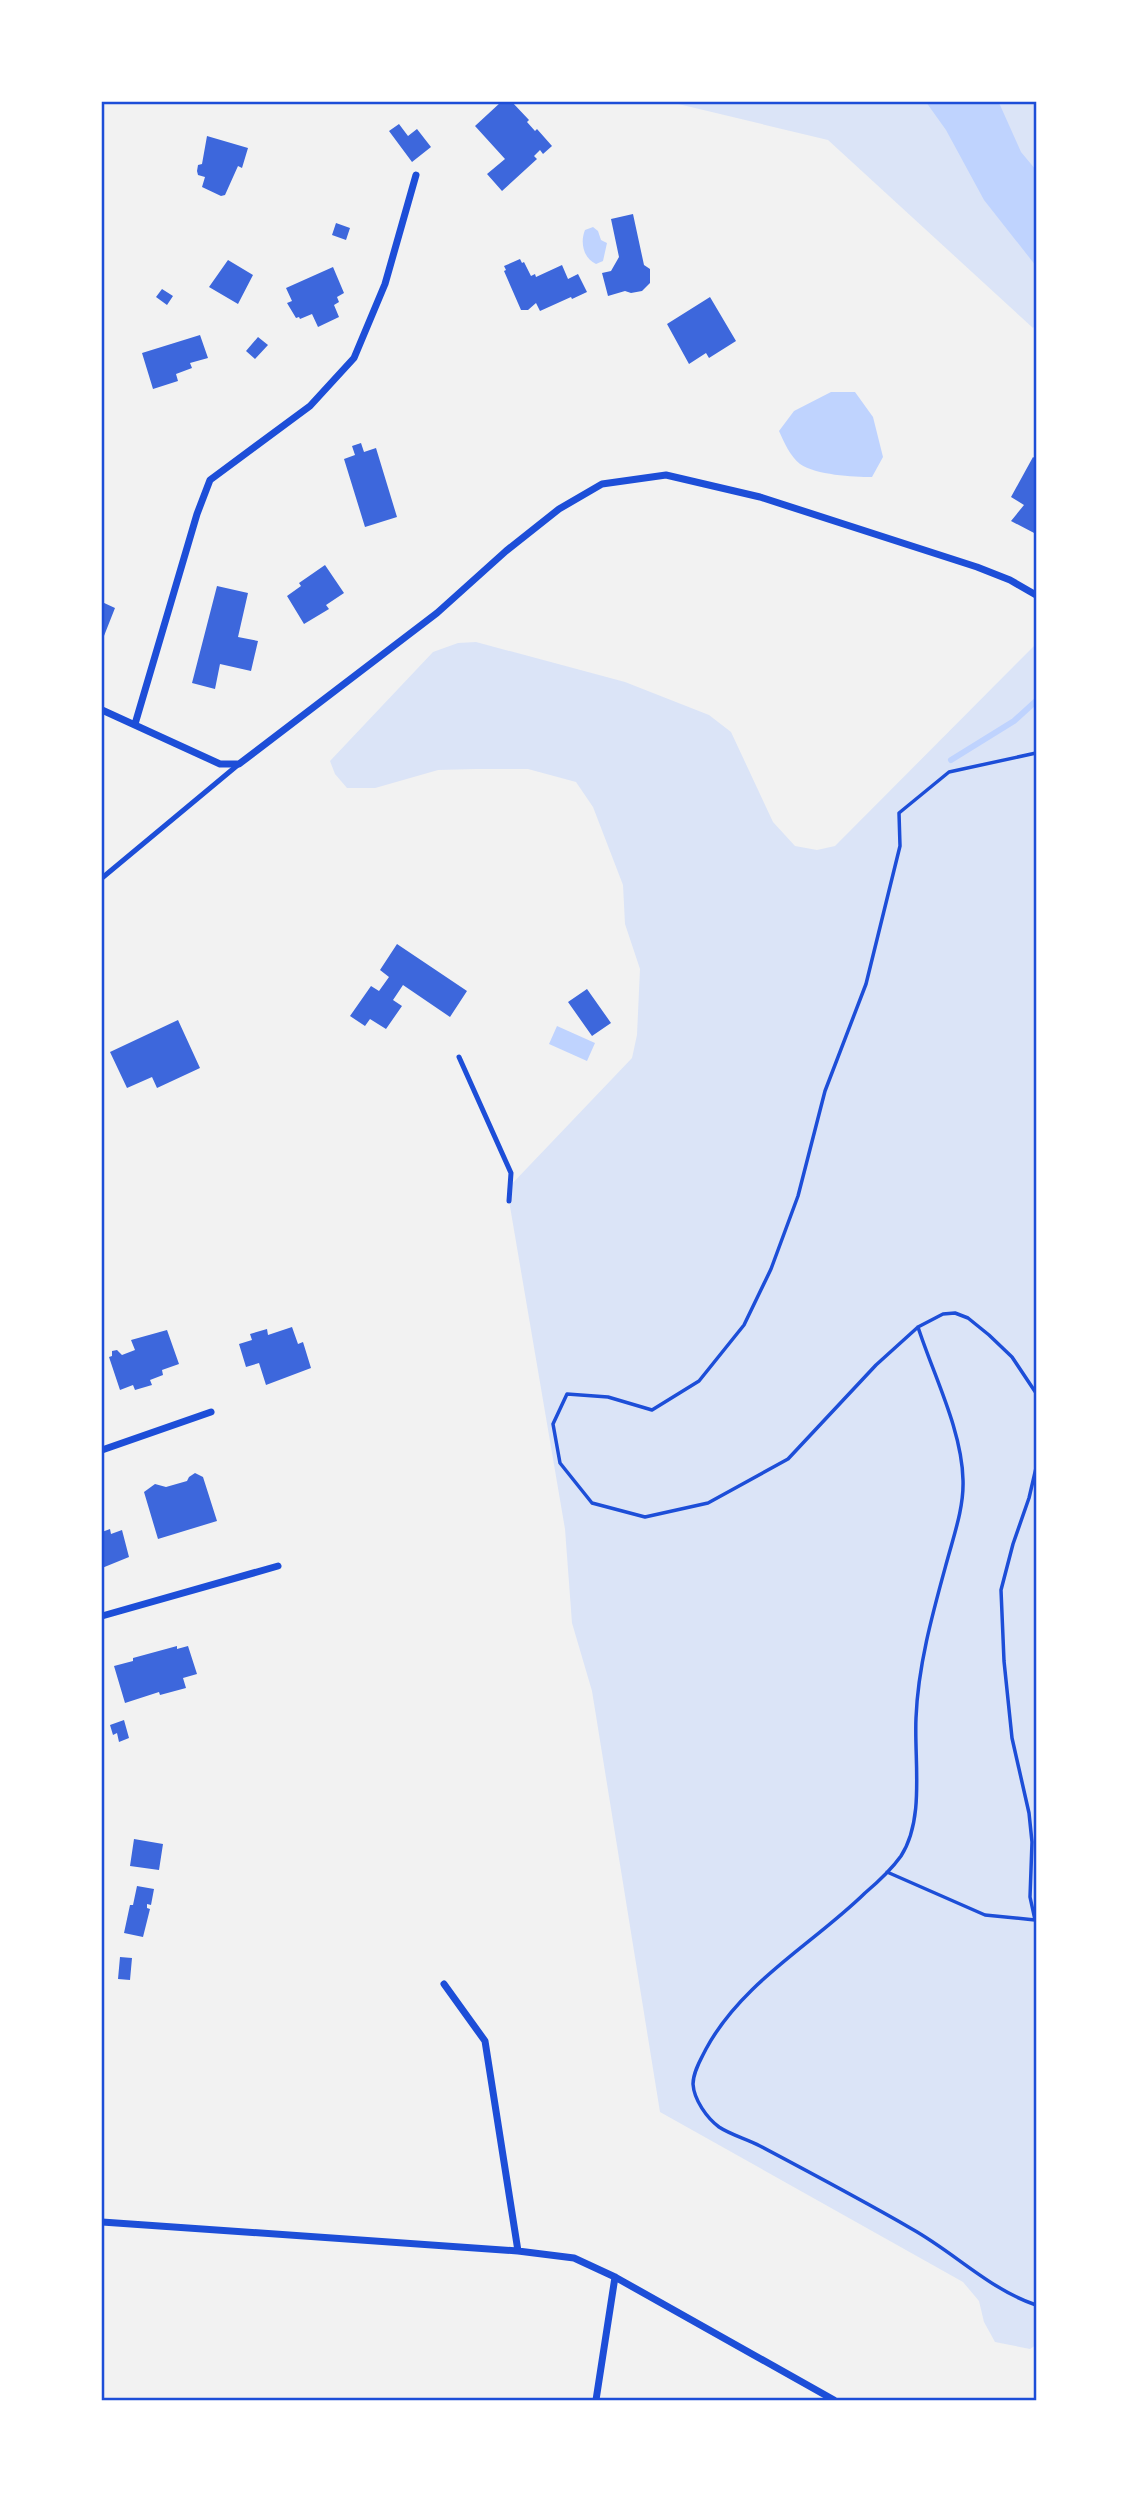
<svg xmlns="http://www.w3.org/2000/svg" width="1138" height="2502" viewBox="0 0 1138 2502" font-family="Figtree,sans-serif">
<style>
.green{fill:#dbe4f7}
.water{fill:#bfd3fe}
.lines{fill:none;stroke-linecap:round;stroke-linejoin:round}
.stream{stroke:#bfd3fe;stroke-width:6}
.building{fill:#3d67dc}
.path{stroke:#1d4ed8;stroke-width:3.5}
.service{stroke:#1d4ed8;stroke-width:5}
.minor{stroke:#1d4ed8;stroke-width:7}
.neatline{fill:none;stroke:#1d4ed8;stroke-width:2.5}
</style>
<rect width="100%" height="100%" fill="#f2f2f2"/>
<path class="green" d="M 670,102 L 1036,102 L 1036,324 L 1033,328 L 828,140 Z
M 476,642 L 625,682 L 709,715 L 731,732 L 773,822 L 795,846 L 817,850 L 835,846 L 1036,644 L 1036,2345 L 1030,2349 L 995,2342 L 984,2322 L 979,2301 L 963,2282 L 660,2112 L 592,1691 L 572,1623 L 565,1529 L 507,1189 L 632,1058 L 637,1035 L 640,969 L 625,924 L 623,885 L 593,807 L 576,782 L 528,769 L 476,769 L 438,770 L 375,788 L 347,788 L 335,774 L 330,761 L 433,652 L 458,643 Z"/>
<path class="water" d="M 926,102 L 998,102 L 1000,105 L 1021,152 L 1036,170 L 1036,266 L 984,200 L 946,130 Z
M 593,227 L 598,231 L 601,240 L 607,243 L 603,261 L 596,264 C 583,258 580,242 585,230 Z
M 831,392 L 855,392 L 873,417 L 883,457 L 872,477 C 853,477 816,475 800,464 C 790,456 784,442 779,431 L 794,411 Z
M 557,1026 L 595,1043 L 587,1061 L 549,1044 Z"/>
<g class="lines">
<path class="stream" d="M 951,760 L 1014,721 L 1036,701"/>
</g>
<path class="building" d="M 501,102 L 512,102 L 529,120 L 527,122 L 535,131 L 537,129 L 552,146 L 543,154 L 540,150 L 534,156 L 537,159 L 502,191 L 487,174 L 505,159 L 475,126 Z
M 399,124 L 408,136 L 417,129 L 431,147 L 412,162 L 389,131 Z
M 207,136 L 248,148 L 242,168 L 238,166 L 225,195 L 221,196 L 202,187 L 205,177 L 198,175 L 197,171 L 198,165 L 202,164 Z
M 633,214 L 644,265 L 650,269 L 650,283 L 642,291 L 631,293 L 625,291 L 608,296 L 602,273 L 611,271 L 619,257 L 611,219 Z
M 336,223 L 350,228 L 346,240 L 332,235 Z
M 520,259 L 522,263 L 524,262 L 531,276 L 535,274 L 536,277 L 562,265 L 568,279 L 578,274 L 587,292 L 572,299 L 571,297 L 540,311 L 536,303 L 528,310 L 521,310 L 504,271 L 506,270 L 504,266 Z
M 228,260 L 253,275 L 238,304 L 209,287 Z
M 333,267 L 344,293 L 337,297 L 339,302 L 334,305 L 339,317 L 318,327 L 312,314 L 300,319 L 299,317 L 296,318 L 287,303 L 292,301 L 286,288 Z
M 162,289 L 173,296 L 167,305 L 156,297 Z
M 710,297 L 736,341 L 709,358 L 706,353 L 689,364 L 667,324 Z
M 200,335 L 208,358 L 190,363 L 192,368 L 176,374 L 178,381 L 153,389 L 142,353 Z
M 258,337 L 268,345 L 255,359 L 246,351 Z
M 361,443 L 364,452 L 376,448 L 397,517 L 365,527 L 344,459 L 355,455 L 352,446 Z
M 1033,457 L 1036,459 L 1036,534 L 1011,521 L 1024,505 L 1011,497 Z
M 325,565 L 344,593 L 326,605 L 329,609 L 304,624 L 287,596 L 301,586 L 299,583 Z
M 217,586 L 248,593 L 238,637 L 258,641 L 251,671 L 220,664 L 215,689 L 192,683 Z
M 102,602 L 115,608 L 102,641 Z
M 397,944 L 467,991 L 450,1017 L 403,985 L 393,1000 L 402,1006 L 386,1029 L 370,1019 L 365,1026 L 350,1016 L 371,986 L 379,991 L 389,977 L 380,970 Z
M 587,989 L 611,1023 L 592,1036 L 568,1002 Z
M 178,1020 L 200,1068 L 157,1088 L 152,1077 L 127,1088 L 110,1052 Z
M 292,1327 L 298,1344 L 303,1342 L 311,1368 L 266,1385 L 259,1363 L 246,1367 L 239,1344 L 252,1340 L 250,1334 L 267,1329 L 268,1335 Z
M 167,1330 L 179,1364 L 162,1370 L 163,1375 L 150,1380 L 152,1385 L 135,1390 L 133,1385 L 120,1390 L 109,1357 L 112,1356 L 112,1351 L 117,1350 L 122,1355 L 135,1350 L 131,1340 Z
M 195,1473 L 203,1477 L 217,1521 L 158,1539 L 144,1492 L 155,1484 L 166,1487 L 187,1481 L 189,1477 Z
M 110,1529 L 111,1534 L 122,1530 L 129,1557 L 102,1568 L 102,1532 Z
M 177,1646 L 177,1649 L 188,1646 L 197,1674 L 183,1678 L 186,1688 L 160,1695 L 159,1692 L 125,1703 L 114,1666 L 133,1661 L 133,1658 Z
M 124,1720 L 129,1738 L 119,1742 L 117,1733 L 113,1735 L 110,1725 Z
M 134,1839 L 163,1844 L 159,1870 L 130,1866 Z
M 137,1886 L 154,1889 L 151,1905 L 147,1904 L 147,1908 L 150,1909 L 143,1937 L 124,1933 L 130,1905 L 133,1905 Z
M 120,1957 L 132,1958 L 130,1980 L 118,1979 Z"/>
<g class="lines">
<path class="path" d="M 1036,753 L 949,772 L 899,813 L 900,846 L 866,984 L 825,1091 L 798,1196 L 771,1269 L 744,1325 L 699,1381 L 652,1410 L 608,1397 L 567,1394 L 553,1424 L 560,1463 L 592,1503 L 645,1517 L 708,1503 L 788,1459 L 876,1365 L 918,1327 L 943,1314 L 955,1313 L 968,1318 L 989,1335 L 1012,1357 L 1036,1393
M 918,1327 C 933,1374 962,1430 963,1480 C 964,1507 954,1535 947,1561 C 933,1612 918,1665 916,1718 C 914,1761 925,1819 901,1856 C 891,1870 878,1882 865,1893 C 813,1944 742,1982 706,2049 C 701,2059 693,2072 693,2084 C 694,2100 707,2118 719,2127 C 731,2135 747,2139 760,2146 C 811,2173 862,2200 912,2229 C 955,2253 989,2289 1036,2305
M 887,1872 L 985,1915 L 1035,1920
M 1035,1920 L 1030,1897 L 1032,1842 L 1029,1813 L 1012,1738 L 1004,1661 L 1001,1590 L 1013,1544 L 1029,1498 L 1036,1468"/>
<path class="service" d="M 102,878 L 239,764
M 459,1057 L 511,1173 L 509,1201"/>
<path class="minor" d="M 102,710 L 220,764 L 239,764 L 437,613 L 506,551 L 559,509 L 602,484 L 666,475 L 760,497 L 977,567 L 1010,580 L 1036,595
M 135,724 L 197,514 L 210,480 L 310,406 L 354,358 L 385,284 L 416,175
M 102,1450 L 211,1412
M 102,1616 L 278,1566
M 444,1984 L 485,2041 L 518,2251
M 102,2222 L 518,2251 L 574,2258 L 615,2277 L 834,2400
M 596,2400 L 615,2277"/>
</g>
<rect width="1138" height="2502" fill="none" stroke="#ffffff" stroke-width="206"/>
<rect x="103" y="103" width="932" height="2296" class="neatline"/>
</svg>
